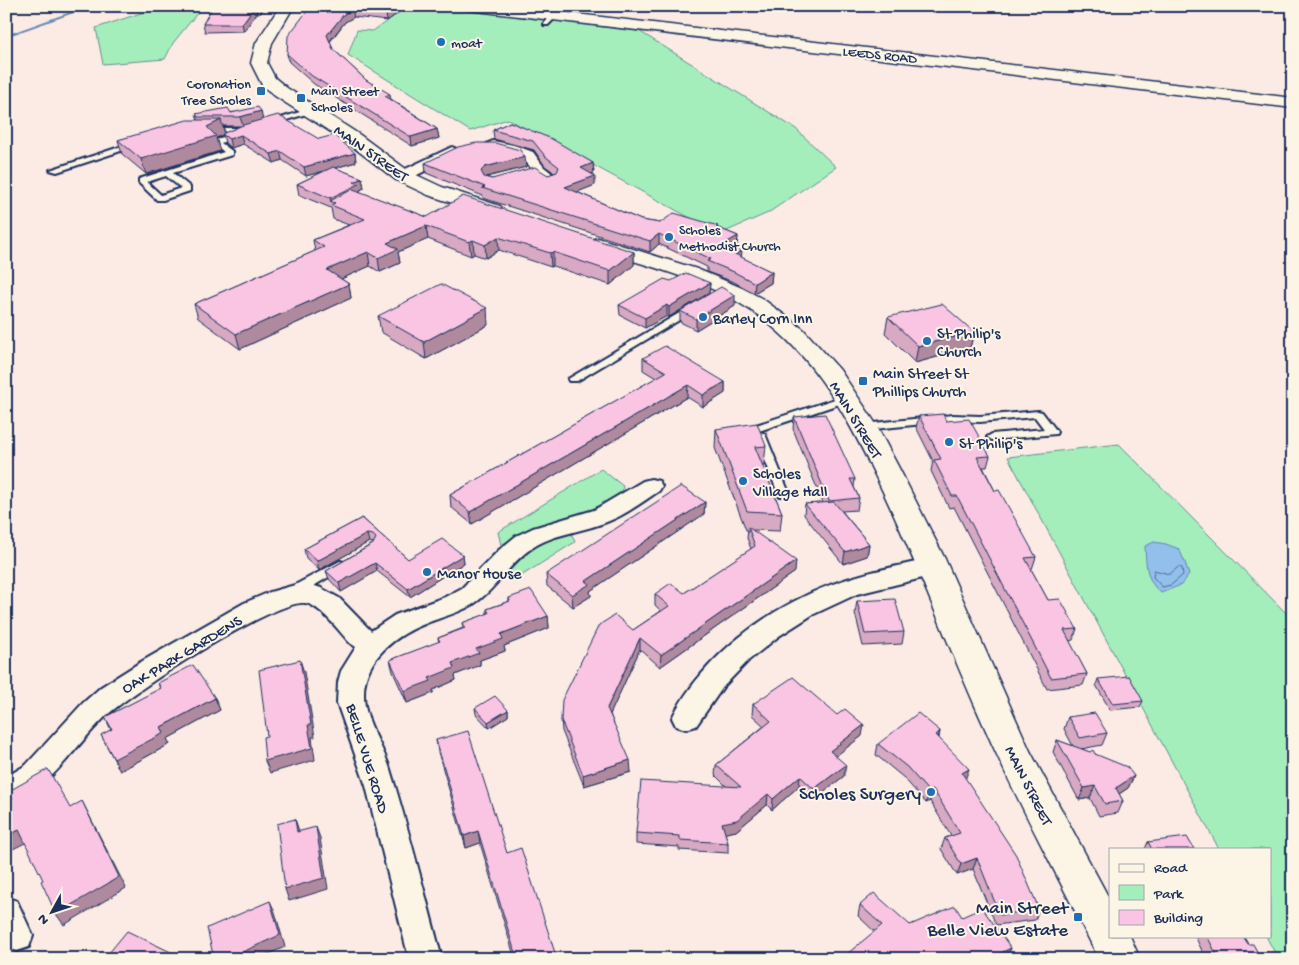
<svg xmlns="http://www.w3.org/2000/svg" width="1299" height="965" viewBox="0 0 1299 965" font-family="'Gochi Hand',sans-serif">
<style>
.green{fill:#a4eebc;stroke:#608e8d}
.water{fill:#93bfec;stroke:#6385b3}
.lines{fill:none;stroke-linecap:round;stroke-linejoin:round}
.shore{stroke:#4b6997;stroke-width:1}
.stream{fill:#6385b3;fill-rule:evenodd}
.lane-casing{stroke:#1b2f5e;stroke-width:4}
.street-casing{stroke:#1b2f5e;stroke-width:4}
.secondary-casing{stroke:#1b2f5e;stroke-width:3}
.lane{fill:#fcf5e5;fill-rule:evenodd}
.street{fill:#fcf5e5;fill-rule:evenodd}
.secondary{fill:#fcf5e5;fill-rule:evenodd}
.wall{fill:#d7a9c2;stroke:#1b2f5e;fill-rule:evenodd}
.shaded-wall{fill:#af8a9e;stroke:#1b2f5e}
.building{fill:#fac5e2;stroke:#1b2f5e}
.poi-dot{fill:#1f6fb2;stroke:#fcf5e5;stroke-width:2}
.labels{text-anchor:middle;stroke-width:4;stroke-linejoin:round;paint-order:stroke}
.far-poi-label{font-size:14px;fill:#1b2f5e;stroke:#fcf5e5;text-anchor:start}
.far-street-label{font-size:14px;fill:#1b2f5e;stroke:#fcf5e5}
.street-label{font-size:16px;fill:#1b2f5e;stroke:#fcf5e5}
.poi-label{font-size:16px;fill:#1b2f5e;stroke:#fcf5e5;text-anchor:start}
.near-poi-label{font-size:19px;fill:#1b2f5e;stroke:#fcf5e5;text-anchor:end}
</style>
<rect width="100%" height="100%" fill="#fcebe4"/>
<filter id="ink" filterUnits="userSpaceOnUse"><feTurbulence type="fractalNoise" baseFrequency=".02" numOctaves="2"/><feDisplacementMap in="SourceGraphic" scale="10" xChannelSelector="R" yChannelSelector="G"/><feConvolveMatrix kernelMatrix="1 2 1 2 8 2 1 2 1" color-interpolation-filters="sRGB"/></filter>
<g filter="url(#ink)">
<path class="green" d="M 162,6 L 203,6 L 173,43 L 165,59 L 103,64 L 96,28 Z
M 408,6 L 433,6 L 639,31 L 796,129 L 836,167 L 768,213 L 720,234 L 508,119 L 470,131 L 348,55 L 357,30 L 373,31 Z
M 1119,444 L 1293,620 L 1293,959 L 1278,959 L 1266,936 L 1270,936 L 1270,849 L 1219,849 L 1008,457 Z
M 601,469 L 623,486 L 622,493 L 586,514 L 533,528 L 501,545 L 498,532 Z
M 571,533 L 575,542 L 521,576 L 507,572 C 523,549 544,539 571,533 Z"/>
<path class="water" d="M 1154,542 L 1166,544 L 1179,549 L 1185,562 L 1189,575 L 1181,585 L 1161,593 C 1146,581 1146,565 1145,546 Z"/>
<g class="lines">
<path class="shore" d="M 1179,567 L 1182,568 L 1183,575 L 1171,585 L 1162,587 L 1153,577 L 1154,570 L 1169,574 Z"/>
<path class="stream" d="M 87,6 L 93,6 L 6,37 L 6,35 Z"/>
<defs>
<path id="lane" d="M 552,15 L 557,16 L 548,25 L 544,25 L 544,23 Z
M 309,109 L 316,111 L 270,125 L 266,123 Z
M 205,128 L 245,128 L 249,130 L 240,132 L 240,135 L 221,143 L 232,151 L 232,155 L 173,173 L 190,187 L 190,191 L 163,200 L 157,200 L 139,183 L 139,179 L 224,152 L 212,142 L 233,132 L 208,132 L 204,130 ZM 166,176 L 181,188 L 161,195 L 147,182 Z
M 132,143 L 139,145 L 57,172 L 50,170 Z
M 693,305 L 696,306 L 696,310 L 577,381 L 569,381 L 568,379 Z
M 847,395 L 851,396 L 852,398 L 851,400 L 759,431 L 765,434 L 789,493 L 787,496 L 779,496 L 755,434 L 756,432 L 745,435 L 741,434 L 740,432 L 741,430 Z
M 1038,411 L 1042,412 L 1056,430 L 1057,432 L 1056,434 L 992,440 L 987,437 L 992,434 L 1044,429 L 1035,417 L 980,422 L 953,421 L 864,430 L 859,427 L 864,424 L 953,415 L 980,416 Z
M 340,561 L 344,562 L 346,565 L 344,568 L 310,588 L 314,592 L 312,595 C 306,597 296,594 293,588 L 295,585 Z"/>
<path id="street" d="M 493,141 L 514,145 L 533,152 L 544,167 L 558,178 L 556,181 C 535,186 534,167 522,158 C 513,151 498,152 488,149 L 485,146 L 488,143 Z
M 452,147 L 457,149 L 460,152 L 457,155 L 409,179 L 397,179 L 395,176 L 397,173 Z
M 651,479 L 659,481 L 662,486 L 659,491 C 641,503 624,516 604,523 C 580,532 553,534 532,548 C 509,563 496,590 472,605 C 458,613 442,617 427,623 C 397,634 363,659 364,695 C 364,720 381,742 389,766 C 409,830 425,894 442,959 L 409,959 L 366,786 L 337,703 L 338,682 L 341,671 L 356,647 L 350,643 C 340,632 320,605 305,603 C 275,599 129,693 104,718 C 72,749 50,790 6,806 L 6,777 L 26,765 L 83,703 L 101,687 L 139,663 L 244,603 L 270,592 L 295,585 L 312,585 L 321,588 L 339,598 L 371,631 L 395,615 L 445,597 L 462,588 L 499,550 L 516,536 L 533,528 L 594,510 L 643,481 Z
M 934,558 L 943,561 L 946,567 L 943,573 L 857,594 L 812,615 L 779,636 L 749,660 L 723,687 L 696,726 L 686,729 L 676,726 L 672,718 C 703,657 767,609 830,585 C 864,572 899,566 934,558 Z
M 6,897 L 17,901 L 33,936 L 29,947 L 17,951 L 6,947 Z"/>
<path id="secondary" d="M 280,6 L 294,6 L 272,43 L 267,63 L 275,78 L 287,88 L 360,135 L 410,172 L 442,187 L 500,206 L 503,210 L 500,214 L 493,216 L 486,214 L 428,195 L 396,180 L 348,143 L 275,96 L 262,85 L 251,63 L 256,43 Z
M 461,6 L 508,6 L 1293,98 L 1293,108 L 468,10 Z
M 598,238 L 697,269 L 742,288 L 763,299 L 803,329 L 840,370 L 874,421 L 900,470 L 945,559 L 1030,751 L 1110,900 L 1110,936 L 1130,936 L 1140,959 L 1099,959 C 1060,880 1018,804 983,724 C 949,648 920,571 885,496 C 855,432 824,368 768,323 C 719,282 650,267 591,248 L 587,244 L 591,240 Z"/>
</defs>
<use href="#lane" class="lane-casing"/>
<use href="#street" class="street-casing"/>
<use href="#secondary" class="secondary-casing"/>
<use href="#lane" class="lane"/>
<use href="#street" class="street"/>
<use href="#secondary" class="secondary"/>
</g>
<path class="wall" d="M 213,6 L 265,6 L 261,13 L 257,13 L 244,31 L 205,32 L 203,24 Z
M 311,6 L 408,6 L 387,21 L 354,17 L 345,22 L 330,42 L 333,49 L 366,80 L 391,99 L 437,129 L 439,138 L 412,146 L 314,84 L 289,62 L 287,54 Z
M 261,111 L 262,120 L 319,139 L 355,153 L 356,162 L 335,168 L 362,178 L 364,188 L 360,190 L 360,192 L 427,217 L 634,252 L 634,265 L 610,285 L 553,266 L 551,267 L 499,250 L 486,258 L 474,254 L 471,256 L 428,239 L 398,252 L 400,263 L 380,272 L 370,266 L 341,279 L 349,284 L 351,298 L 240,349 L 198,318 L 194,304 L 315,251 L 313,240 L 349,225 L 333,219 L 331,208 L 299,195 L 297,184 L 326,170 L 306,176 L 282,160 L 274,163 L 243,144 L 231,148 L 225,143 L 223,135 L 216,138 L 220,151 L 146,174 L 122,154 L 118,140 L 198,120 L 196,114 ZM 223,126 L 240,126 L 225,133 Z
M 510,122 L 593,163 L 594,173 L 592,174 L 595,185 L 577,192 L 641,220 L 660,223 L 718,228 L 738,236 L 737,246 L 735,247 L 742,258 L 772,272 L 771,283 L 754,293 L 734,282 L 707,272 L 707,267 L 659,244 L 650,252 L 483,198 L 483,196 L 426,173 L 425,163 L 526,167 L 486,177 L 492,179 L 548,175 L 555,173 L 545,166 L 534,150 L 494,139 L 493,130 Z
M 710,283 L 709,293 L 669,317 L 667,316 L 645,328 L 620,315 L 619,305 Z
M 735,306 L 696,330 L 680,322 L 680,311 Z
M 378,316 L 488,325 L 426,359 L 381,332 Z
M 888,317 L 974,332 L 970,348 L 915,363 L 885,333 Z
M 643,358 L 725,382 L 725,393 L 703,407 L 687,397 L 472,524 L 451,507 L 450,495 L 656,378 L 643,370 Z
M 919,416 L 946,421 L 990,456 L 987,467 L 983,467 L 995,491 L 1036,557 L 1032,569 L 1031,569 L 1048,600 L 1077,629 L 1073,640 L 1069,641 L 1087,674 L 1083,685 L 1047,689 L 954,507 L 949,508 L 931,471 L 933,461 L 916,427 Z
M 794,417 L 855,479 L 854,487 L 859,498 L 857,510 L 842,511 L 869,544 L 867,556 L 843,564 L 804,515 L 805,504 L 823,503 L 793,429 Z
M 716,429 L 766,446 L 764,464 L 762,465 L 782,513 L 780,531 L 753,530 L 795,572 L 660,667 L 640,649 L 610,714 L 631,772 L 584,786 L 562,731 L 561,720 L 633,630 L 661,611 L 655,605 L 655,594 L 684,593 L 751,549 L 747,538 L 748,530 L 746,530 L 715,448 Z
M 705,502 L 704,514 L 590,591 L 591,596 L 573,607 L 547,586 L 546,574 Z
M 362,518 L 408,559 L 463,555 L 464,563 L 410,597 L 377,571 L 341,592 L 329,579 L 326,571 L 374,543 L 369,542 L 319,570 L 306,558 L 304,549 Z
M 509,598 L 548,616 L 549,628 L 504,646 L 505,651 L 480,660 L 480,665 L 455,675 L 456,680 L 433,690 L 433,693 L 407,703 L 393,672 L 390,660 L 439,642 L 438,638 L 463,628 L 462,623 L 487,614 L 487,609 L 509,601 Z
M 857,601 L 904,632 L 902,644 L 863,646 L 855,613 Z
M 1098,679 L 1143,701 L 1140,707 L 1110,710 L 1096,685 Z
M 158,683 L 215,698 L 220,710 L 167,739 L 170,744 L 120,771 L 101,735 L 111,730 L 105,717 L 160,689 Z
M 753,704 L 862,736 L 835,756 L 844,776 L 813,800 L 799,786 L 772,810 L 767,805 L 736,831 L 725,833 L 728,843 L 728,853 L 679,850 L 679,847 L 636,844 L 636,833 L 727,787 L 715,775 L 716,765 L 764,726 L 752,715 Z
M 475,708 L 508,710 L 508,716 L 489,728 L 476,714 Z
M 1068,717 L 1107,733 L 1102,745 L 1081,749 L 1095,754 L 1134,776 L 1128,788 L 1119,794 L 1123,801 L 1118,813 L 1099,816 L 1090,798 L 1079,800 L 1053,752 L 1057,740 L 1073,746 L 1064,729 Z
M 940,731 L 939,738 L 965,779 L 1039,909 L 1035,920 L 996,925 L 973,869 L 957,875 L 941,849 L 945,838 L 951,836 L 930,801 L 926,803 L 904,778 L 876,755 L 878,744 Z
M 436,740 L 507,853 L 557,959 L 515,959 L 480,843 L 466,848 L 438,752 Z
M 1148,842 L 1194,849 L 1145,849 Z
M 860,905 L 910,925 L 962,917 L 1011,948 L 1006,959 L 841,959 L 875,932 L 858,916 Z
M 1195,936 L 1243,936 L 1248,944 L 1261,959 L 1206,959 Z"/>
<path class="shaded-wall" d="M 255,6 L 256,6 L 257,13 L 244,31 L 242,24 Z
M 260,6 L 265,6 L 261,13 Z
M 396,6 L 408,6 L 387,21 L 386,13 Z
M 352,10 L 354,17 L 345,22 L 328,43 L 327,35 L 344,14 Z
M 390,94 L 391,103 L 385,96 Z
M 261,111 L 263,121 L 243,126 L 240,117 Z
M 221,120 L 225,134 L 216,138 L 220,151 L 146,174 L 141,159 Z
M 437,129 L 439,138 L 412,146 L 411,137 Z
M 241,135 L 243,144 L 231,148 L 229,139 Z
M 280,151 L 282,160 L 274,163 L 271,154 Z
M 355,153 L 356,162 L 306,176 L 304,167 Z
M 525,157 L 526,167 L 486,177 L 482,181 L 481,171 L 485,167 Z
M 593,163 L 594,173 L 581,177 L 581,168 Z
M 595,176 L 595,185 L 565,197 L 565,187 Z
M 362,178 L 364,188 L 360,190 L 361,194 L 335,203 L 331,201 L 330,198 L 354,182 Z
M 426,226 L 428,239 L 398,252 L 400,263 L 380,272 L 378,258 L 387,243 Z
M 659,234 L 659,244 L 650,252 L 650,241 Z
M 738,236 L 737,246 L 726,254 L 726,243 Z
M 498,237 L 499,250 L 486,258 L 485,245 Z
M 473,240 L 474,254 L 471,256 L 469,242 Z
M 742,251 L 741,261 L 735,254 Z
M 368,252 L 370,266 L 330,284 L 327,270 Z
M 553,252 L 553,266 L 551,267 L 550,253 Z
M 634,252 L 634,265 L 610,285 L 610,271 Z
M 772,272 L 771,283 L 754,293 L 755,283 Z
M 710,283 L 709,293 L 669,317 L 669,307 Z
M 349,284 L 351,298 L 240,349 L 236,334 Z
M 735,295 L 735,306 L 696,330 L 696,319 Z
M 667,305 L 667,316 L 645,328 L 645,318 Z
M 487,308 L 488,325 L 426,359 L 424,342 Z
M 974,332 L 970,348 L 915,363 L 918,346 Z
M 725,382 L 725,393 L 703,407 L 703,395 Z
M 688,385 L 687,397 L 472,524 L 470,512 Z
M 705,502 L 704,514 L 590,591 L 591,596 L 573,607 L 572,595 L 586,581 Z
M 367,534 L 369,542 L 319,570 L 317,561 Z
M 869,544 L 867,556 L 843,564 L 845,552 Z
M 463,555 L 464,563 L 410,597 L 408,589 Z
M 796,561 L 795,572 L 660,667 L 661,655 Z
M 375,563 L 377,571 L 341,592 L 339,583 Z
M 548,616 L 549,628 L 504,646 L 505,651 L 480,660 L 480,665 L 455,675 L 456,680 L 433,690 L 433,693 L 407,703 L 404,691 L 429,678 L 452,663 L 501,634 Z
M 640,638 L 640,649 L 608,719 L 607,708 Z
M 300,660 L 304,672 L 315,737 L 312,737 L 315,760 L 270,773 L 265,761 L 308,725 Z
M 215,698 L 220,710 L 167,739 L 170,744 L 120,771 L 114,759 L 161,727 Z
M 508,710 L 508,716 L 489,728 L 488,722 Z
M 864,725 L 862,736 L 828,762 L 830,751 Z
M 940,731 L 937,742 L 936,735 Z
M 630,760 L 631,772 L 584,786 L 583,775 Z
M 846,765 L 844,776 L 813,800 L 814,789 Z
M 969,769 L 965,780 L 962,773 Z
M 800,776 L 799,786 L 772,810 L 773,799 Z
M 1134,776 L 1128,788 L 1110,800 L 1116,788 Z
M 1095,786 L 1090,798 L 1079,800 L 1084,788 Z
M 933,789 L 930,801 L 926,803 L 929,792 Z
M 768,794 L 767,805 L 736,831 L 722,834 L 722,823 Z
M 82,801 L 126,888 L 64,925 L 56,914 Z
M 295,819 L 299,831 L 301,844 L 297,832 Z
M 316,827 L 320,838 L 328,889 L 289,901 L 285,889 Z
M 19,830 L 27,842 L 13,849 L 6,839 L 6,837 Z
M 478,831 L 480,843 L 466,848 L 464,836 Z
M 977,858 L 973,869 L 957,875 L 961,864 Z
M 270,901 L 275,912 L 285,947 L 257,959 L 227,959 Z
M 1011,948 L 1006,959 L 988,959 Z"/>
<path class="building" d="M 213,6 L 255,6 L 242,24 L 203,24 Z
M 311,6 L 396,6 L 386,13 L 352,10 L 344,14 L 327,35 L 333,49 L 366,80 L 390,94 L 385,96 L 437,129 L 411,137 L 312,76 L 287,54 L 288,36 Z
M 258,107 L 261,111 L 240,117 L 198,117 L 196,114 L 228,108 L 231,113 Z
M 278,115 L 319,139 L 334,135 L 355,153 L 304,167 L 280,151 L 271,154 L 241,135 L 229,139 L 222,134 L 243,125 Z
M 187,120 L 221,120 L 207,127 L 216,136 L 141,159 L 118,140 Z
M 510,122 L 552,139 L 593,163 L 581,168 L 595,176 L 565,187 L 641,220 L 660,223 L 674,213 L 718,226 L 716,227 L 738,236 L 726,243 L 742,251 L 735,254 L 772,272 L 755,283 L 734,272 L 707,261 L 711,259 L 659,234 L 650,241 L 482,188 L 485,187 L 425,163 L 458,147 L 476,143 L 495,143 L 520,150 L 525,157 L 485,167 L 481,171 L 484,177 L 492,179 L 535,167 L 548,175 L 557,172 L 559,167 L 545,156 L 533,141 L 493,130 Z
M 333,167 L 362,178 L 354,182 L 359,184 L 330,198 L 297,184 Z
M 353,189 L 427,217 L 463,196 L 634,252 L 610,271 L 553,252 L 550,253 L 498,237 L 485,245 L 473,240 L 469,242 L 426,226 L 387,243 L 398,249 L 378,258 L 368,252 L 327,270 L 349,284 L 236,334 L 194,304 L 324,247 L 313,240 L 365,219 L 331,205 L 335,203 L 330,201 Z
M 686,273 L 710,283 L 669,307 L 667,305 L 645,318 L 619,305 L 664,279 L 671,281 Z
M 441,284 L 487,308 L 424,342 L 378,316 Z
M 721,287 L 735,295 L 696,319 L 680,311 Z
M 942,304 L 974,332 L 918,346 L 888,317 Z
M 665,346 L 725,382 L 703,395 L 688,385 L 470,512 L 450,495 L 666,372 L 643,358 Z
M 825,414 L 855,479 L 850,479 L 859,498 L 829,501 L 794,417 Z
M 943,414 L 946,421 L 969,419 L 990,456 L 977,457 L 995,491 L 999,490 L 1036,557 L 1025,558 L 1048,600 L 1060,599 L 1077,629 L 1064,630 L 1087,674 L 1051,678 L 957,496 L 952,496 L 934,460 L 941,459 L 919,416 Z
M 757,423 L 766,446 L 755,447 L 782,513 L 747,511 L 716,429 Z
M 681,486 L 705,502 L 586,581 L 590,584 L 572,595 L 546,574 Z
M 834,502 L 869,544 L 845,552 L 805,504 Z
M 362,518 L 408,559 L 442,539 L 463,555 L 408,589 L 375,563 L 339,583 L 326,571 L 373,544 L 376,538 L 373,535 L 367,534 L 317,561 L 304,549 Z
M 748,527 L 796,561 L 661,655 L 640,638 L 607,708 L 630,760 L 583,775 L 561,720 L 562,700 L 599,625 L 615,615 L 633,630 L 669,606 L 655,594 L 671,583 L 684,593 L 755,546 Z
M 531,590 L 548,616 L 501,634 L 503,639 L 476,649 L 479,653 L 452,663 L 454,668 L 429,678 L 431,681 L 404,691 L 390,660 L 440,641 L 438,638 L 465,628 L 462,623 L 489,613 L 487,609 L 510,601 L 509,598 Z
M 895,599 L 904,632 L 865,634 L 857,601 Z
M 300,660 L 311,725 L 308,725 L 312,748 L 265,761 L 263,737 L 267,736 L 259,670 Z
M 193,665 L 215,698 L 161,727 L 164,733 L 114,759 L 101,735 L 112,729 L 105,717 L 161,688 L 158,683 Z
M 1129,676 L 1143,701 L 1113,704 L 1098,679 Z
M 793,677 L 837,715 L 845,709 L 864,725 L 830,751 L 846,765 L 814,789 L 800,776 L 773,799 L 768,794 L 737,820 L 722,823 L 728,843 L 680,840 L 680,836 L 636,833 L 641,781 L 741,787 L 716,765 L 771,721 L 753,704 Z
M 495,696 L 508,710 L 488,722 L 475,708 Z
M 918,713 L 940,731 L 936,735 L 969,769 L 962,773 L 1016,855 L 1039,909 L 1000,915 L 977,858 L 961,864 L 945,838 L 960,833 L 933,789 L 929,792 L 907,767 L 878,744 Z
M 1095,713 L 1107,733 L 1080,738 L 1068,717 Z
M 468,731 L 507,853 L 521,848 L 557,959 L 517,959 L 478,831 L 464,836 L 436,740 Z
M 1057,740 L 1090,752 L 1093,750 L 1095,754 L 1127,767 L 1134,776 L 1116,788 L 1123,801 L 1105,804 L 1095,786 L 1084,788 Z
M 48,769 L 70,808 L 82,801 L 119,877 L 56,914 L 41,881 L 43,880 L 19,830 L 6,837 L 6,802 L 13,799 L 9,791 Z
M 295,819 L 297,832 L 316,827 L 324,878 L 285,889 L 277,824 Z
M 1187,837 L 1194,849 L 1152,849 L 1148,842 Z
M 874,893 L 910,925 L 955,906 L 962,917 L 982,908 L 1011,948 L 988,959 L 841,959 L 882,925 L 860,905 Z
M 270,901 L 280,935 L 227,959 L 214,959 L 207,928 Z
M 127,931 L 177,955 L 174,959 L 104,959 Z
M 1207,936 L 1243,936 L 1248,944 L 1253,944 L 1261,959 L 1219,959 Z
M 44,956 L 51,959 L 42,959 Z"/>
</g>
<g class="poi-dot">
<circle cx="441" cy="42" r="5"/>
<rect x="256" y="86" width="10" height="10" rx="2.5"/>
<rect x="296" y="93" width="10" height="10" rx="2.5"/>
<circle cx="669" cy="237" r="5"/>
<circle cx="703" cy="317" r="5"/>
<circle cx="927" cy="341" r="5"/>
<rect x="858" y="376" width="10" height="10" rx="2.5"/>
<circle cx="949" cy="442" r="5"/>
<circle cx="743" cy="481" r="5"/>
<circle cx="427" cy="572" r="5"/>
<circle cx="931" cy="792" r="5"/>
<rect x="1073" y="912" width="10" height="10" rx="2.5"/>
</g>
<g class="labels">
<g class="far-poi-label">
<text x="451" y="47">moat</text>
<text x="251" y="88" text-anchor="end">Coronation<tspan x="251" dy="16">Tree Scholes</tspan></text>
<text x="311" y="95">Main Street<tspan x="311" dy="16">Scholes</tspan></text>
<text x="679" y="234">Scholes<tspan x="679" dy="16">Methodist Church</tspan></text>
</g>
<g class="far-street-label">
<text transform="translate(880 54) rotate(6)" y="5">LEEDS ROAD</text>
</g>
<g class="street-label">
<text transform="translate(372 152) rotate(35)" y="6">MAIN STREET</text>
<text transform="translate(857 419) rotate(59)" y="6">MAIN STREET</text>
<text transform="translate(181 653) rotate(-31)" y="6">OAK PARK GARDENS</text>
<text transform="translate(369 758) rotate(73)" y="6">BELLE VUE ROAD</text>
<text transform="translate(1030 785) rotate(63)" y="6">MAIN STREET</text>
</g>
<g class="poi-label">
<text x="713" y="323">Barley Corn Inn</text>
<text x="937" y="338">St Philip's<tspan x="937" dy="18">Church</tspan></text>
<text x="873" y="378">Main Street St<tspan x="873" dy="18">Phillips Church</tspan></text>
<text x="959" y="448">St Philip's</text>
<text x="753" y="478">Scholes<tspan x="753" dy="18">Village Hall</tspan></text>
<text x="437" y="578">Manor House</text>
</g>
<g class="near-poi-label">
<text x="921" y="799">Scholes Surgery</text>
<text x="1068" y="913">Main Street<tspan x="1068" dy="22">Belle View Estate</tspan></text>
</g>
</g>
<rect width="1299" height="965" fill="none" stroke="#fcf5e5" stroke-width="25"/>
<rect x="12" y="12" width="1274" height="940" fill="none" stroke="#1b2f5e" stroke-width="2" filter="url(#ink)"/>
<rect x="1109" y="848" width="162" height="90" fill="#fcf5e5" stroke="#a2a6af"/>
<rect x="1119" y="864" width="25" height="8" fill="#fcf5e5" stroke="#a2a6af"/>
<text x="1154" y="872" font-size="15" fill="#1b2f5e">Road</text>
<rect x="1119" y="885" width="25" height="15" fill="#a4eebc" stroke="#a2a6af"/>
<text x="1154" y="898" font-size="15" fill="#1b2f5e">Park</text>
<rect x="1119" y="910" width="25" height="15" fill="#fac5e2" stroke="#a2a6af"/>
<text x="1154" y="922" font-size="15" fill="#1b2f5e">Building</text>
<g transform="translate(52 912) rotate(230)" stroke="#fcf5e5" stroke-width="4" paint-order="stroke">
<path d="M0-4L9 19L0 12L-9 19Z" fill="#1b2f5e"/>
<text y="-8" font-size="14" font-weight="bold" text-anchor="middle" fill="#1b2f5e">N</text>
</g>
</svg>
